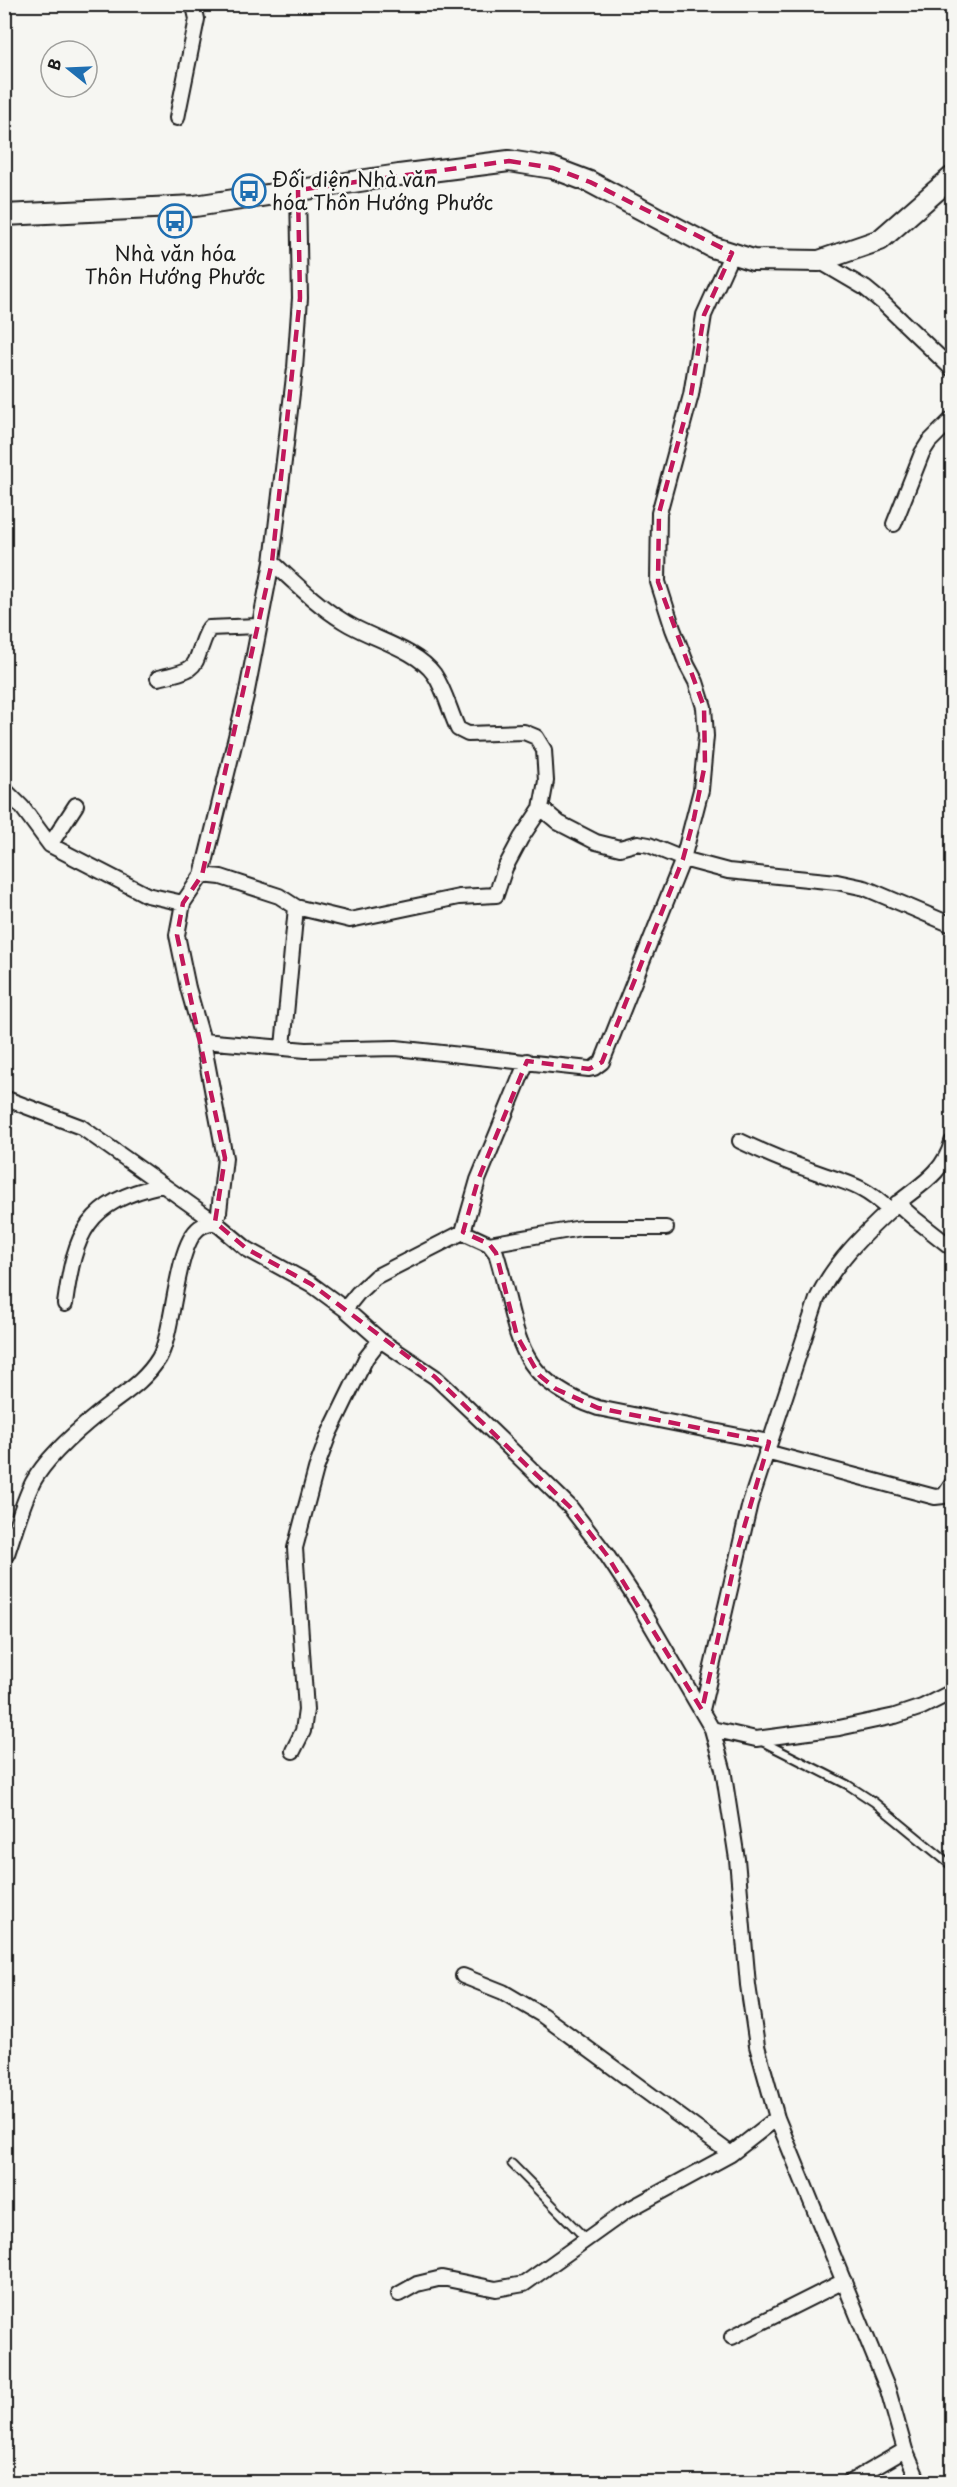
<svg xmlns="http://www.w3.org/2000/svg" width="957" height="2487" viewBox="0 0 957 2487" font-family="'Playpen Sans',sans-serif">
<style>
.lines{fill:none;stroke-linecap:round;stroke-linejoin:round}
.lane-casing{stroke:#1c1c1c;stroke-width:11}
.street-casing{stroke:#1c1c1c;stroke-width:18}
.secondary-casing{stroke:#1c1c1c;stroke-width:24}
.lane{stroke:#f6f6f2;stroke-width:7}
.street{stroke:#f6f6f2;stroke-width:14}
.secondary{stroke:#f6f6f2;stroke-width:20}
.marked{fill:none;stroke:#c2185b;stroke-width:4.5;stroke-dasharray:12 8;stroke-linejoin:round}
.labels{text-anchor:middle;stroke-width:5;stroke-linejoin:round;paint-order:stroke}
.poi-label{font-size:20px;fill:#1c1c1c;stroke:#f6f6f2;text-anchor:start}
</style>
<rect width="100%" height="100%" fill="#f6f6f2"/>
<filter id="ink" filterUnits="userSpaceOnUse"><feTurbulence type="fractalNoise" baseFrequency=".0167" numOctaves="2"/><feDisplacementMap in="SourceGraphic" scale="12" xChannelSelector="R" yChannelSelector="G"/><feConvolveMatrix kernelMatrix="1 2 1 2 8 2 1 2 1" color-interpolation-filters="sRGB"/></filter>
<g filter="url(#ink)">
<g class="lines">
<defs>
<path id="lane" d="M 761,1741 L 848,1785 L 874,1802 L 952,1866
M 512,2164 L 586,2239"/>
<path id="street" d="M 177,118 L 197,19 L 194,6 L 191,4
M 819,261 L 865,288 L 882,302 L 952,369
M 894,524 L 922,453 L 929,442 L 952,419
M 158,678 C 206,668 190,666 209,628 L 258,626
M 4,789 L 22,807 L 50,845 L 147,895 L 183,903
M 541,808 L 559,823 L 596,842 L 620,848 L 638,843 L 649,845 L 683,859 L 728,871 L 837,882 L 865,888 L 952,925
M 50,845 L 76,805
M 202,875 L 221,877 L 279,896 L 296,907 L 350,920 L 459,897 L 496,895 L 505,868 L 521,838 L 541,808 L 546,781 L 544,750 L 536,737 L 524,732 L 468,734 L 458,729 C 450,712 445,690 434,674 C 415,648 371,639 343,621 C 317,605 295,583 272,562
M 203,1041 L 306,1050 L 396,1048 L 589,1069 L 594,1068 L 602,1062 L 683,859 L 701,790 L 706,736 L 704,707 L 696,682 L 687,665 L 673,629 L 658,582 L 659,513 L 691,395 L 704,315 L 732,253
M 283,1047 L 296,907
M 4,1098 L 81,1127 L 215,1222 L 247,1249 L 311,1284 L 345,1309 L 380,1340 L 435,1377 L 493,1432 L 570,1507 L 606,1554 L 637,1601 L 712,1729 L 723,1769 L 737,1859 L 748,1985 L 757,2046 L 777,2118 L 888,2390 L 905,2450 L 919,2482
M 740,1141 C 763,1152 786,1162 810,1170 C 845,1183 861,1183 889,1210
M 897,1203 L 915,1219 L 952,1248
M 463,1232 L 489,1244 L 496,1253 C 520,1330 509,1377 598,1408 L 769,1442
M 489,1244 L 581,1228 L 666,1228
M 65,1304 C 75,1232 86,1202 162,1185
M 345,1309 L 358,1293 L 375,1277 L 463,1232 L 478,1180 L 527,1061
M 766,1452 L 935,1497 L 944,1496 L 952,1484
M 7,1554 C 15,1530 22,1504 33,1482 C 46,1458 78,1430 99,1413 C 121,1395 144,1383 159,1358 C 175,1330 175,1240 202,1226 C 206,1224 211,1223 215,1222 L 219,1212 L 225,1158 L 203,1041 L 188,988 L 177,935 L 183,903 L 202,875 L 246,696 L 272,562 L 295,368 L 300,298 L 298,190
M 702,1710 L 750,1503 L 817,1299 C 833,1264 863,1235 891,1209 C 915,1187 943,1176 952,1142
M 712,1729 L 756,1739 L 839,1728 L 895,1716 L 922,1707 L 952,1692
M 293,1751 L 303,1731 L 306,1710 L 295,1548 L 316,1469 L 329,1434 L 366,1358 L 380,1340
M 463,1976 L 503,1992 L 542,2015 L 731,2154
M 399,2294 L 417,2284 L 442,2278 L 496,2289 L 524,2284 L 626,2211 L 731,2154 L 777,2118
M 732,2337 L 844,2281
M 850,2482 L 905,2450"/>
<path id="secondary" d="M 4,215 L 195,206 L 399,175 L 509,161 L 553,168 L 590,182 L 712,247 L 753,260 L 819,261 L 880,240 L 952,177"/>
</defs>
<use href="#lane" class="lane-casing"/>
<use href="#street" class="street-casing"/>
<use href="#secondary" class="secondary-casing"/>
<use href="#lane" class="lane"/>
<use href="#street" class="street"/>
<use href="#secondary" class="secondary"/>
</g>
</g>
<path class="marked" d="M 509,161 L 553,168 L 590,182 L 732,253 L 704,315 L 691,395 L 659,513 L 658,582 L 704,707 L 705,764 L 694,818 L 683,859 L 602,1062 L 589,1069 L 527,1061 L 478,1180 L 463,1232 L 489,1244 L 496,1253 L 517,1336 L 539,1375 L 556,1389 L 598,1408 L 769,1442 L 738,1548 L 702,1710 L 606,1554 L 570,1507 L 435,1377 L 311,1284 L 247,1249 L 215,1222 L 225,1158 L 177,935 L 183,903 L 202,875 L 272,562 L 300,298 L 298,190 Z"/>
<defs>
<symbol id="bus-ring" viewBox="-11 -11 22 22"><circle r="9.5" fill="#f6f6f2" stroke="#1f6fb2" stroke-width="1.5"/><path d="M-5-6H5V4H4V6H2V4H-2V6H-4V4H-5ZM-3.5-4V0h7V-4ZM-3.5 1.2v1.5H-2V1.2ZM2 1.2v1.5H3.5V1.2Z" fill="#1f6fb2"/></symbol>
</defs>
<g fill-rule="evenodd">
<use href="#bus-ring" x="230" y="172" width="38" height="38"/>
<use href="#bus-ring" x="156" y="202" width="38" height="38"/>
</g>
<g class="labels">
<g class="poi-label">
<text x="272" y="187">Đối diện Nhà văn<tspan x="272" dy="23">hóa Thôn Hướng Phước</tspan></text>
<text x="175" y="261" text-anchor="middle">Nhà văn hóa<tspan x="175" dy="23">Thôn Hướng Phước</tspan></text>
</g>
</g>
<rect width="957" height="2487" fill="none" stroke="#f6f6f2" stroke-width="24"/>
<rect x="12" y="12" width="933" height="2463" fill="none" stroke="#1c1c1c" stroke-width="2" filter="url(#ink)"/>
<g transform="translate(69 69) rotate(288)"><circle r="28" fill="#f6f6f2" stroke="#9f9f9c" stroke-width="1.5"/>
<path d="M0-4.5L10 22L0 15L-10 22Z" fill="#1f6fb2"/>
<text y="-9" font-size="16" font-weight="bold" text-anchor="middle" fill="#1c1c1c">B</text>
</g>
</svg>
